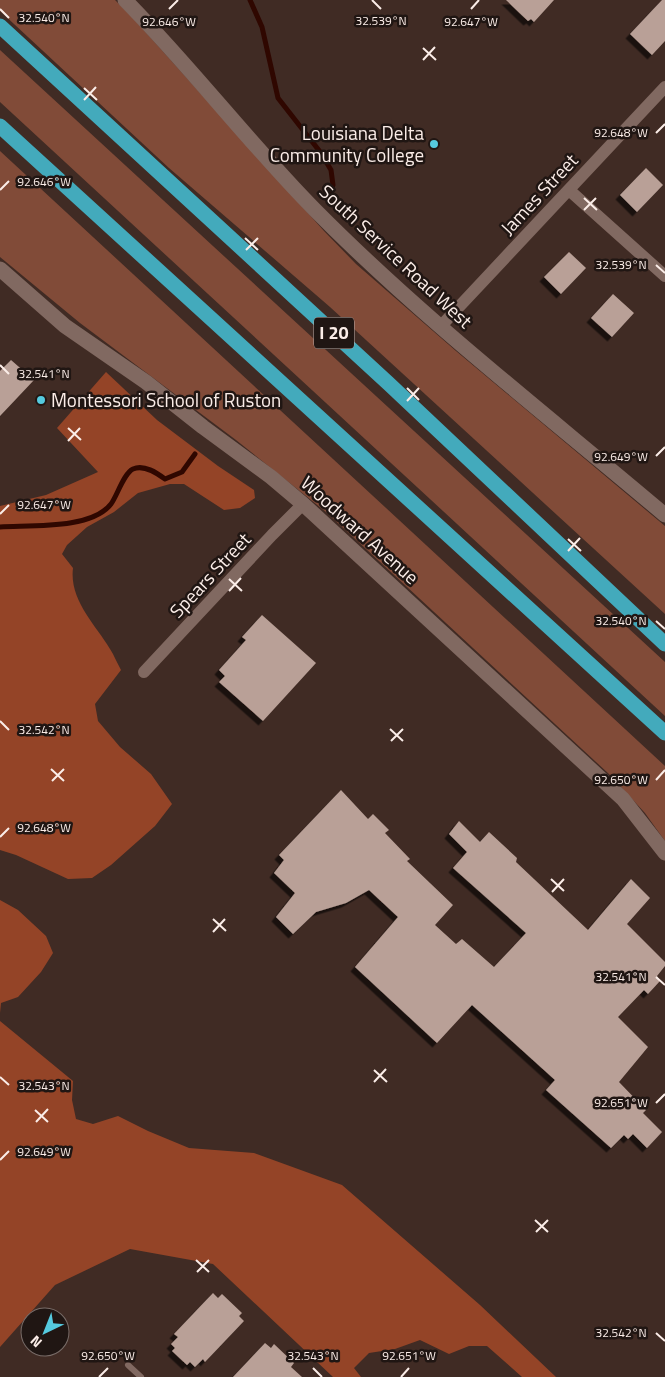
<svg xmlns="http://www.w3.org/2000/svg" width="665" height="1377" viewBox="0 0 665 1377" font-family="'Titillium Web',sans-serif">
<style>
.green{fill:#814b38}
.forest{fill:#944427}
.lines{fill:none;stroke-linecap:round;stroke-linejoin:round}
.stream{stroke:#2f0700;stroke-width:5}
.building{fill:#b9a097;filter:url(#shadow)}
.lane{stroke:#816961;stroke-width:6}
.street{stroke:#816961;stroke-width:12}
.secondary{stroke:#816961;stroke-width:15}
.highway{stroke:#43aabc;stroke-width:15}
.ticks{fill:none;stroke:#fbede8;stroke-width:2}
.poi-dot{fill:#55cadf;stroke:#201613;stroke-width:2}
.labels{text-anchor:middle;stroke-width:5;stroke-linejoin:round;paint-order:stroke}
.shield{fill:#201613;stroke:#b9aca8;stroke-width:1}
.shield-label{font-size:18px;font-weight:bold;fill:#fbede8}
.poi-label{font-size:19px;fill:#fbede8;stroke:#201613;text-anchor:end}
.street-label{font-size:19px;fill:#fbede8;stroke:#201613}
.ticks-label{font-size:12px;text-anchor:middle;fill:#fbede8;stroke:#201613;stroke-width:5;stroke-linejoin:round;paint-order:stroke}
</style>
<defs>
<filter id="shadow"><feDropShadow dx="-4.5" dy="4.5" stdDeviation="0" flood-color="#0009"/></filter>
</defs>
<rect width="100%" height="100%" fill="#402b24"/>
<path class="green" d="M 0,0 L 115,0 L 132,17 L 324,231 L 356,264 L 456,351 L 665,526 L 665,614 L 330,307 L 169,168 L 0,11 Z
M 0,50 L 665,662 L 665,716 L 0,102 Z
M 0,151 L 665,766 L 665,841 L 645,813 L 609,774 L 326,512 L 236,440 L 80,323 L 0,257 Z"/>
<path class="forest" d="M 106,372 L 157,420 L 218,466 L 254,490 L 255,498 L 240,508 L 224,510 L 184,484 L 170,484 L 138,493 L 114,512 L 87,527 L 67,545 L 62,554 L 73,568 C 69,600 95,624 110,649 C 114,655 117,663 121,670 L 95,704 L 98,721 L 120,747 L 151,774 L 172,804 L 155,826 L 111,865 L 92,878 L 68,879 L 16,855 L 0,850 L 0,506 L 46,495 L 98,472 L 57,428 Z
M 0,900 L 18,910 L 46,936 L 53,953 L 41,972 L 18,997 L 1,1003 L 0,1013 Z
M 0,1021 L 73,1081 L 72,1100 L 76,1119 L 93,1124 L 118,1116 L 148,1131 L 189,1148 L 254,1153 L 342,1185 L 480,1305 L 556,1377 L 522,1377 L 487,1346 L 469,1346 L 449,1354 L 420,1340 L 395,1349 L 369,1353 L 354,1368 L 361,1377 L 333,1377 L 213,1264 L 130,1249 L 55,1285 L 0,1347 Z"/>
<g class="lines">
<path class="stream" d="M 250,0 L 262,27 L 278,98 L 321,153 L 331,170 L 333,185 L 327,199
M 0,527 C 29,525 91,530 111,504 C 117,496 124,473 133,469 C 144,464 157,473 165,479 L 182,472 L 195,454"/>
</g>
<path class="building" d="M 506,0 L 554,0 L 534,22 L 531,19 L 528,21 Z
M 662,0 L 665,0 L 665,41 L 652,55 L 630,34 Z
M 646,168 L 663,185 L 637,212 L 620,195 Z
M 569,252 L 586,268 L 561,294 L 544,277 Z
M 613,294 L 634,313 L 612,337 L 591,318 Z
M 11,360 L 34,380 L 0,416 L 0,371 Z
M 262,615 L 316,663 L 263,721 L 219,682 L 225,676 L 219,670 L 246,640 L 242,637 Z
M 341,790 L 368,819 L 373,814 L 389,830 L 385,833 L 410,859 L 407,861 L 453,905 L 435,925 L 456,944 L 462,939 L 494,967 L 526,933 L 453,868 L 467,852 L 449,834 L 459,821 L 480,842 L 489,832 L 517,858 L 516,862 L 588,930 L 631,879 L 650,898 L 627,924 L 665,962 L 665,966 L 657,976 L 660,981 L 648,994 L 644,990 L 618,1017 L 648,1047 L 619,1082 L 646,1110 L 643,1113 L 662,1132 L 647,1148 L 633,1134 L 628,1139 L 624,1135 L 611,1148 L 546,1090 L 555,1080 L 472,1005 L 437,1043 L 355,967 L 398,917 L 369,890 L 346,903 L 316,912 L 293,934 L 276,917 L 295,893 L 274,873 L 284,860 L 279,855 Z
M 213,1293 L 218,1298 L 222,1294 L 242,1313 L 239,1316 L 244,1321 L 205,1362 L 203,1359 L 195,1367 L 190,1362 L 187,1365 L 172,1351 L 175,1348 L 171,1344 L 178,1337 L 174,1334 Z
M 265,1343 L 271,1348 L 274,1344 L 294,1363 L 291,1367 L 302,1377 L 233,1377 Z"/>
<g class="lines">
<path class="lane" d="M 128,1365 L 141,1377"/>
<path class="street" d="M 569,190 L 665,276
M 441,326 L 665,87
M 144,672 L 272,535 L 303,504"/>
<path class="secondary" d="M 125,0 C 191,67 249,143 315,210 C 424,320 547,415 665,515
M 0,269 L 65,326 L 146,382 L 203,427 L 271,477 L 303,504 L 623,799 L 665,853"/>
<path class="highway" d="M 0,26 L 388,383 L 665,644
M 0,126 L 665,733"/>
</g>
<path class="ticks" d="M 372,0 L 381,9M 0,9 L 9,18M 169,9 L 178,0M 471,9 L 479,0M 423,48 L 436,60M 423,60 L 435,47M 84,88 L 97,100M 84,100 L 96,87M 656,133 L 665,124M 0,190 L 9,181M 584,198 L 597,210M 584,210 L 596,198M 245,238 L 258,250M 246,250 L 258,238M 656,265 L 665,273M 0,365 L 9,374M 407,388 L 419,400M 407,401 L 419,388M 68,428 L 81,440M 68,441 L 80,428M 656,456 L 665,447M 0,514 L 9,505M 568,539 L 581,551M 568,551 L 580,538M 229,579 L 242,591M 229,591 L 241,578M 656,621 L 665,629M 0,721 L 9,730M 390,729 L 403,741M 391,741 L 403,729M 51,769 L 64,781M 656,780 L 665,770M 52,781 L 64,769M 0,837 L 9,828M 551,879 L 564,891M 552,892 L 564,879M 213,919 L 226,931M 213,932 L 225,919M 656,977 L 665,985M 374,1070 L 387,1082M 0,1077 L 9,1085M 374,1082 L 386,1069M 656,1103 L 665,1094M 35,1110 L 48,1122M 36,1122 L 48,1109M 0,1160 L 9,1151M 535,1220 L 548,1232M 536,1232 L 548,1220M 196,1260 L 209,1272M 197,1272 L 209,1260M 656,1333 L 665,1341M 313,1368 L 322,1377M 99,1377 L 108,1368M 401,1377 L 409,1368"/>
<g class="poi-dot">
<circle cx="434" cy="144" r="5"/>
<circle cx="41" cy="400" r="5"/>
</g>
<g class="labels">
<rect class="shield" x="314" y="317.5" width="40" height="31" rx="4"/>
<g class="shield-label">
<text x="334" y="339">I 20</text>
</g>
<g class="poi-label">
<text x="424" y="140">Louisiana Delta<tspan x="424" dy="22">Community College</tspan></text>
<text x="51" y="407" text-anchor="start">Montessori School of Ruston</text>
</g>
<g class="street-label">
<text transform="translate(539 194) rotate(-47)" y="7">James Street</text>
<text transform="translate(396 256) rotate(43)" y="7">South Service Road West</text>
<text transform="translate(360 530) rotate(42)" y="7">Woodward Avenue</text>
<text transform="translate(210 575) rotate(-47)" y="7">Spears Street</text>
</g>
</g>
<g class="ticks-label">
<text x="44" y="22">32.540°N</text>
<text x="381" y="25">32.539°N</text>
<text x="169" y="26">92.646°W</text>
<text x="471" y="26">92.647°W</text>
<text x="621" y="137">92.648°W</text>
<text x="44" y="186">92.646°W</text>
<text x="621" y="269">32.539°N</text>
<text x="44" y="378">32.541°N</text>
<text x="621" y="461">92.649°W</text>
<text x="44" y="509">92.647°W</text>
<text x="621" y="625">32.540°N</text>
<text x="44" y="734">32.542°N</text>
<text x="621" y="784">92.650°W</text>
<text x="44" y="832">92.648°W</text>
<text x="621" y="981">32.541°N</text>
<text x="44" y="1090">32.543°N</text>
<text x="621" y="1107">92.651°W</text>
<text x="44" y="1156">92.649°W</text>
<text x="621" y="1337">32.542°N</text>
<text x="108" y="1360">92.650°W</text>
<text x="409" y="1360">92.651°W</text>
<text x="313" y="1360">32.543°N</text>
</g>
<g transform="translate(45 1332) rotate(223)"><circle r="24" fill="#201613" stroke="#786c68"/>
<path d="M0-4L9 19L0 12L-9 19Z" fill="#55cadf"/>
<text y="-8" font-size="14" font-weight="bold" text-anchor="middle" fill="#fbede8">N</text>
</g>
</svg>
